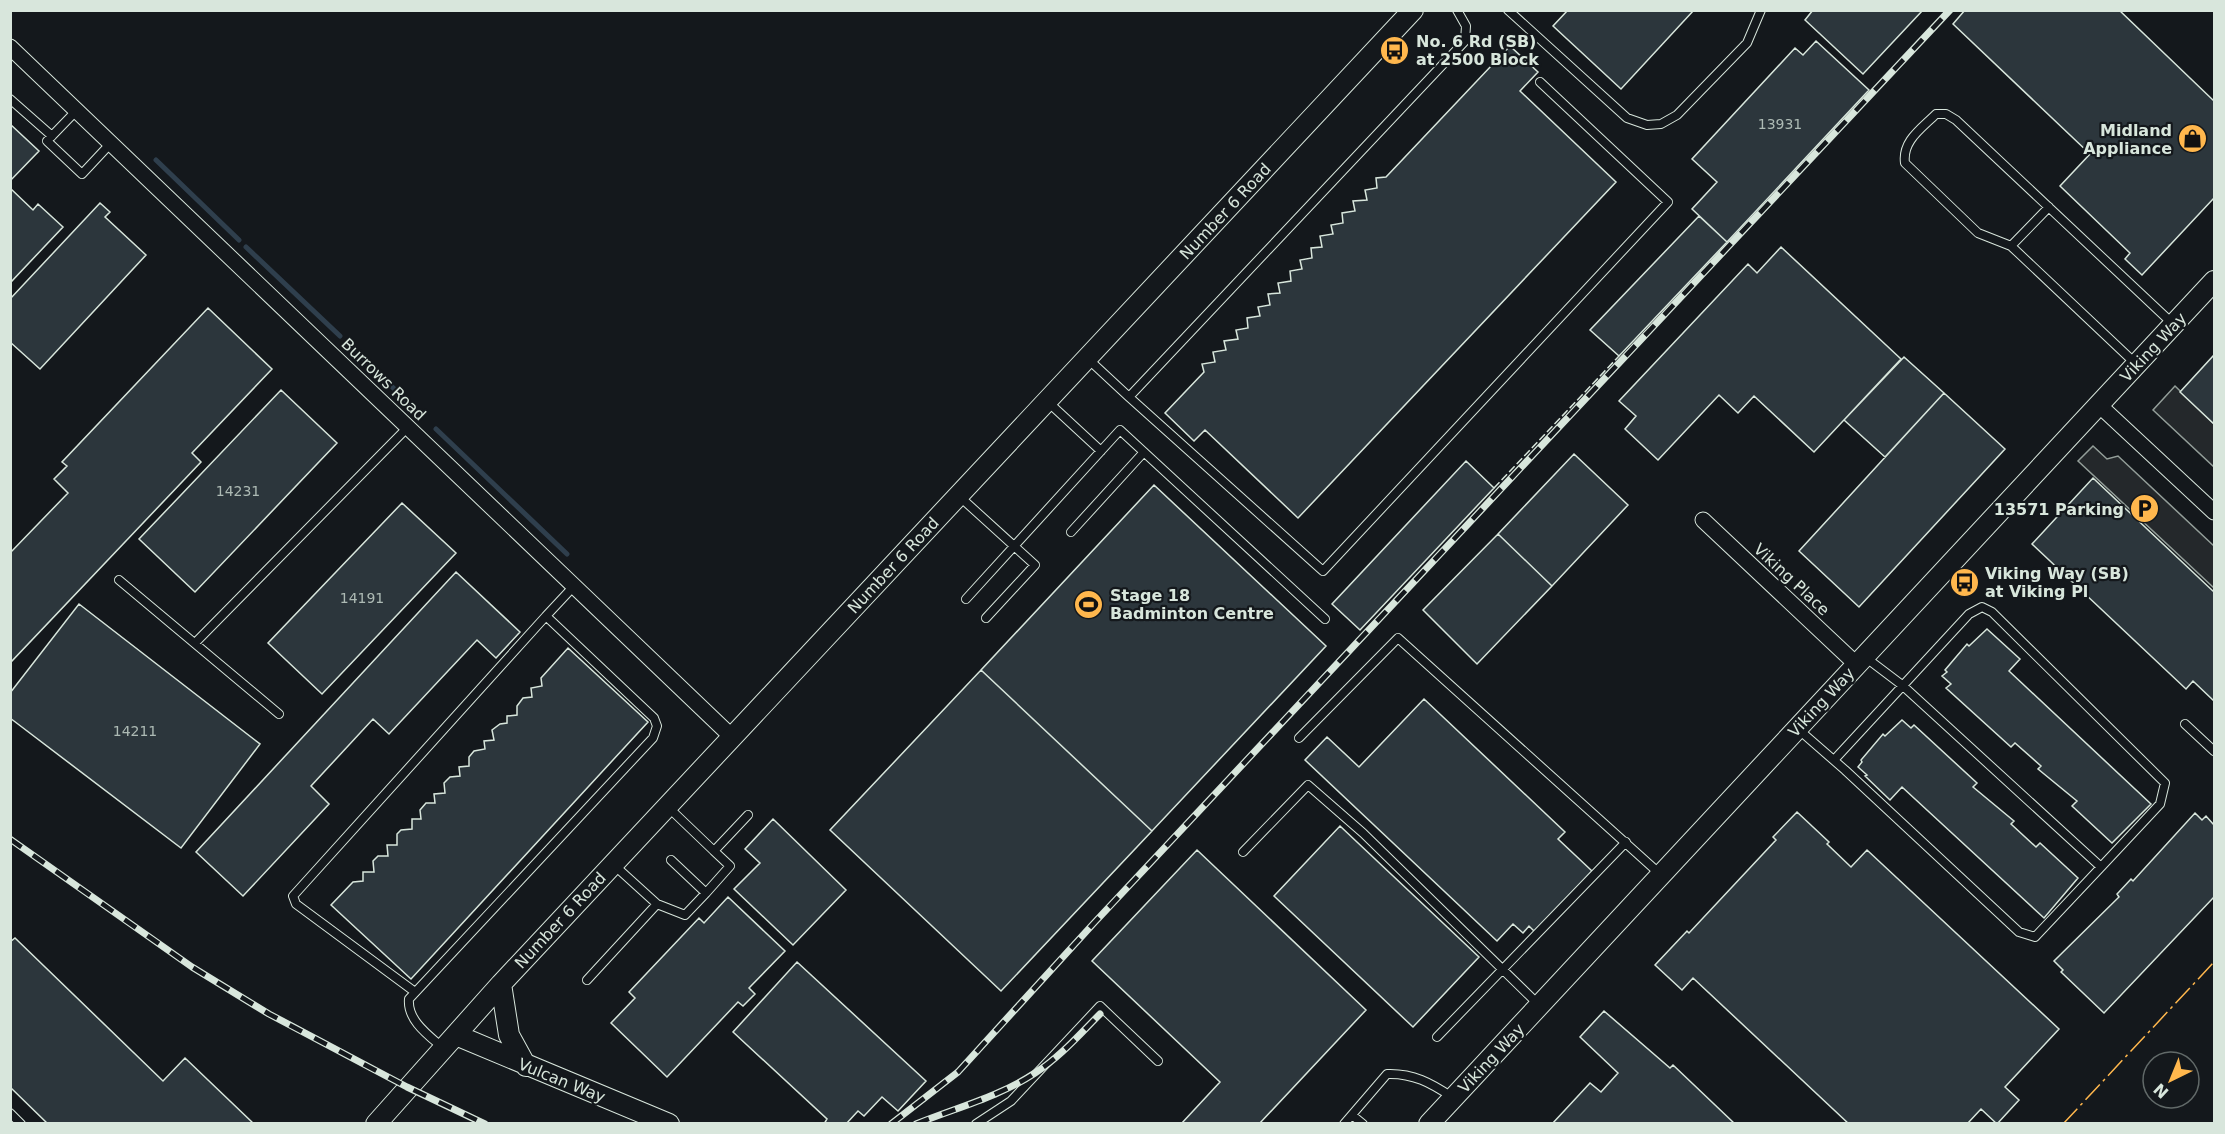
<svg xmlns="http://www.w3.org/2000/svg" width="2225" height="1134" viewBox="0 0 2225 1134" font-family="'DejaVu Sans',sans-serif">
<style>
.parking{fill:#24282b;stroke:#939e99;stroke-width:1.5}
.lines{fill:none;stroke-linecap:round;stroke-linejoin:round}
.stream{stroke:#2f3f4d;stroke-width:5}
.building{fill:#2c363c;stroke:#d8e6dc;stroke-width:1.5}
.service-casing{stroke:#d8e6dc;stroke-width:10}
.minor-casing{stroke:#d8e6dc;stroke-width:17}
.tertiary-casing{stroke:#d8e6dc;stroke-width:22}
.service{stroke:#14181c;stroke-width:8}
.minor{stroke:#14181c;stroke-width:15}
.tertiary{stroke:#14181c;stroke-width:20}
.rail-casing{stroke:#d8e6dc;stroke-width:7}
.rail{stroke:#14181c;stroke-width:4.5;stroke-dasharray:14;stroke-linecap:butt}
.fence{stroke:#d8e6dc;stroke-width:1.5;stroke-dasharray:8 3;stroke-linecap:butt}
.power{stroke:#ffb74d;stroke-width:1.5;stroke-dasharray:21 4.5 3 4.5;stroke-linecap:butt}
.labels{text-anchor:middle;stroke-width:4.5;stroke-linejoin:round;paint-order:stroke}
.number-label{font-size:14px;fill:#adbab4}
.poi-label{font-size:16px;font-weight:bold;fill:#d8e6dc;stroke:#14181c;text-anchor:start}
.street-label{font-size:16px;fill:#d8e6dc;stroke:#14181c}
</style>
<rect width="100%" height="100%" fill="#14181c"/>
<path class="parking" d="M 2175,386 L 2214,424 L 2214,467 L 2153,410 Z
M 2093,446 L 2107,459 L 2118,456 L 2214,546 L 2214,588 L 2078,461 Z"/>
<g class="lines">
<path class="stream" d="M 156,160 L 239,240
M 246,247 L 340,336
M 353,349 L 413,407
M 436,429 L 567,554"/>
</g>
<path class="building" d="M 1568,10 L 1694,10 L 1621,89 L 1553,26 Z
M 1813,10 L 1923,10 L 1863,74 L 1805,20 Z
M 1965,10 L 2119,10 L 2214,101 L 2214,198 L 2142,275 L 2125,259 L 2130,253 L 2060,186 L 2090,154 L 1953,24 Z
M 1816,41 L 1869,90 L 1727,242 L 1692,209 L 1717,182 L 1692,159 L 1795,48 L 1803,55 Z
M 1510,46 L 1538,72 L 1520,91 L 1616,182 L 1298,518 L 1205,430 L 1194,441 L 1165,413 L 1204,372 L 1202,364 L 1215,362 L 1213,352 L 1226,350 L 1224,341 L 1238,339 L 1236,330 L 1248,328 L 1247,318 L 1260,316 L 1258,307 L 1270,305 L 1268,294 L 1280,293 L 1278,283 L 1291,281 L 1290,271 L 1302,269 L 1300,260 L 1312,258 L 1311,248 L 1322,247 L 1320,236 L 1333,234 L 1331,225 L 1343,223 L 1342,213 L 1355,211 L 1353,201 L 1367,200 L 1365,190 L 1377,188 L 1376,178 L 1386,177 Z
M 10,124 L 39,151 L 10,181 Z
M 10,188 L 33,210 L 38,204 L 63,227 L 10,283 Z
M 100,203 L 110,212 L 105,217 L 146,255 L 40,369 L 10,342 L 10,299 Z
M 1699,216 L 1727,242 L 1619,356 L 1590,330 Z
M 1781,247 L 1901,359 L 1814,452 L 1754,396 L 1738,413 L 1719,395 L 1658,460 L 1625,429 L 1636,416 L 1619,401 L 1748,264 L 1757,273 Z
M 208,308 L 272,369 L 192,453 L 201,462 L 10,663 L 10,553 L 68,493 L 54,479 L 67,466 L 62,462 Z
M 2214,355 L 2214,424 L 2180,392 Z
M 1904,357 L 1944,393 L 1885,457 L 1844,420 Z
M 281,390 L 337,443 L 195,592 L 139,539 Z
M 1944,393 L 2005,449 L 1859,607 L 1799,551 Z
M 1574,454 L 1628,505 L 1552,586 L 1498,534 Z
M 1466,461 L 1494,488 L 1360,630 L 1332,604 Z
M 2093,478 L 2214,592 L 2214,701 L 2193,681 L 2186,689 L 2032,544 Z
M 1154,485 L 1326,646 L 1152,831 L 981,670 Z
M 402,503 L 456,553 L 322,694 L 268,643 Z
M 1498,534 L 1552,586 L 1477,664 L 1423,610 Z
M 456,572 L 520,632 L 496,658 L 477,640 L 389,734 L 373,719 L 311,786 L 329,804 L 243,896 L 196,852 Z
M 79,604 L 260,744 L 181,848 L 10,718 L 10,693 Z
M 1987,629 L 2020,659 L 2009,671 L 2151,804 L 2112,843 L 2072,806 L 2077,801 L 2038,769 L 2041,766 L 2015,743 L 2011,747 L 1946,688 L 1951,684 L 1942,676 L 1947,672 L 1945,670 L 1967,644 L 1969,646 Z
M 568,648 L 648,722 L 411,979 L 331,905 L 353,882 L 363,881 L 363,872 L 374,872 L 373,861 L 378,856 L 388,856 L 387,845 L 397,845 L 397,834 L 401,830 L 412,829 L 412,819 L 421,819 L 420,810 L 426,803 L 435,803 L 434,794 L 445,793 L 444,783 L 450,777 L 460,776 L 459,767 L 469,766 L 469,757 L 474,751 L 485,749 L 484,741 L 494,740 L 492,730 L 500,724 L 507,723 L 507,716 L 517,715 L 517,706 L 523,698 L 532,697 L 531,688 L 542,686 L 541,678 Z
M 981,670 L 1152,831 L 1001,991 L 830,830 Z
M 1424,699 L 1565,832 L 1558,839 L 1592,871 L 1535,932 L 1529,926 L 1523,933 L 1513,924 L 1497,941 L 1305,760 L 1327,737 L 1359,767 Z
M 1902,720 L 1911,728 L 1914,725 L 1977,783 L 1973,787 L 2014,821 L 2011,824 L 2036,847 L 2040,843 L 2078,878 L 2044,918 L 1902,787 L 1890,800 L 1865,776 L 1867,775 L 1858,767 L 1862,762 L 1861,760 L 1883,734 L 1885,736 Z
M 1797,812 L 1829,842 L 1827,844 L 1851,867 L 1867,850 L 2059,1029 L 2005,1087 L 2019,1100 L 1997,1124 L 1981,1109 L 1967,1124 L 1849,1124 L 1693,978 L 1682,990 L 1655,965 L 1687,931 L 1689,933 L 1776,840 L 1773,837 Z
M 2195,813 L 2202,820 L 2206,816 L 2214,825 L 2214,897 L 2104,1013 L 2061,972 L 2063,970 L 2054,961 L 2119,897 L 2117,894 L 2131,879 L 2133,881 Z
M 773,819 L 846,890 L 793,945 L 734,889 L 760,863 L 745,849 Z
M 1340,826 L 1479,957 L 1413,1027 L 1274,896 Z
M 1197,850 L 1366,1010 L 1259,1124 L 1181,1124 L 1220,1082 L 1092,961 Z
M 728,897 L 785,951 L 749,988 L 755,994 L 743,1006 L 738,1002 L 667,1077 L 611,1023 L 635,998 L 629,992 L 699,918 L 704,923 Z
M 15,938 L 163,1081 L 185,1058 L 254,1124 L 48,1124 L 10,1087 L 10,942 Z
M 797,962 L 926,1081 L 898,1111 L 882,1097 L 864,1116 L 858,1111 L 846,1124 L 824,1124 L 827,1119 L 733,1032 Z
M 1604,1011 L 1670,1068 L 1673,1065 L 1735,1124 L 1552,1124 L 1590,1083 L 1601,1092 L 1618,1073 L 1580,1037 Z"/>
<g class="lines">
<defs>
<path id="service" d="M 1508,10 L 1627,118 L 1647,125 L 1661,124 L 1677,115 L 1747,43 L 1761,10
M 10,99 L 52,136
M 77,110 L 47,141 L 82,174 L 111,143
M 2011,246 L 2049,207
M 1087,358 L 1129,397 L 1465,41 L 1466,26 L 1457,10
M 2136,364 L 2011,246 L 1978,233 L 1905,163 C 1902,141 1921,129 1936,114 L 1946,114 L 1956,120 L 2173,324
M 1129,397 L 1323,571 L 1668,202 L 1540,82
M 1048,402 L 1101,451
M 959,496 L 1035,565 L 986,618
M 1071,532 L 1144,452
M 119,580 L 279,714
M 966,599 L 1120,430 L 1325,619
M 195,643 L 408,427
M 2185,724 L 2214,751
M 1798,729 L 1845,770 L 2019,932 L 2035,937 L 2101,867 L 1902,685 L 1865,657
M 1299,738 L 1398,638 L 1660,874
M 1834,760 L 1969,614 L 1982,607 L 1992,612 L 2165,783 L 2160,804 L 2101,867
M 668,807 L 714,851 L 748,815
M 1243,852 L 1308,785 L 1363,833 L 1539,1005
M 706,893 L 730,866 L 714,851
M 657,904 L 685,915 L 706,893 L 671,860
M 587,980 L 657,904 L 614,865
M 415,992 L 296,904 L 293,896 L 546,616
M 1437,1037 L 1626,842
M 442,1047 C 428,1035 407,1020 409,999 L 653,738 L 657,726 L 654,718 L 546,616 L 574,586
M 10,1113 L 21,1124
M 1352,1115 L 1363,1124
M 976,1124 L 1011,1101 L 1100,1006 L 1158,1061
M 1344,1124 L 1387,1074 C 1413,1073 1431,1083 1452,1097"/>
<path id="minor" d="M 10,47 L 732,737
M 2099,405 L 2214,512
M 1703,520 L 1856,664"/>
<path id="tertiary" d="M 501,984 L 509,1035 L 526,1066
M 456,1035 L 669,1124
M 376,1124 L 501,984 L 1413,10
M 1429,1124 L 2214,281"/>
</defs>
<use href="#service" class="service-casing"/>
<use href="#minor" class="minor-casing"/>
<use href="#tertiary" class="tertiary-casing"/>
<use href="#service" class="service"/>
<use href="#minor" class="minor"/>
<use href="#tertiary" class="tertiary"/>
<defs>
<path id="rail" d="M 10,839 L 192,967 L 269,1014 L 407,1087 L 485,1124
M 891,1124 L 958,1072 L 1094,923 L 1950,10
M 916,1124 C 955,1108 999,1097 1035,1073 C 1060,1057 1079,1035 1100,1014"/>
</defs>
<use href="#rail" class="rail-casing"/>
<use href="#rail" class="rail"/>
<path class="fence" d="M 1494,488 L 1619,356"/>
<path class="power" d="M 2063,1124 L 2214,962"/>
</g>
<defs>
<symbol id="bus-disc" viewBox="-11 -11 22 22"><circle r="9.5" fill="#ffb74d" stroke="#14181c"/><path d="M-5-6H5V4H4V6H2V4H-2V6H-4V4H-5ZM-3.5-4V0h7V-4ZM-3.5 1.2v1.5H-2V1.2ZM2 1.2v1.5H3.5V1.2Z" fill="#111"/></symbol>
<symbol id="shop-disc" viewBox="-11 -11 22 22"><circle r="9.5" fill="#ffb74d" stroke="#14181c"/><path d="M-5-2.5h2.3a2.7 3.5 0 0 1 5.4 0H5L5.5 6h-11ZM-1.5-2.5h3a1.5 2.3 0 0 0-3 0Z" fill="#111"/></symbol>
<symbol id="parking-disc" viewBox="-11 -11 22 22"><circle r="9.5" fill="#ffb74d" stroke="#14181c"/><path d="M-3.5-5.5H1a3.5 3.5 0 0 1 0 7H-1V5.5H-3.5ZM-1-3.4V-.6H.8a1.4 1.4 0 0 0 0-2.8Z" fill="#111"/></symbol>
<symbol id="stadium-disc" viewBox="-11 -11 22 22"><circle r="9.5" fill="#ffb74d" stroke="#14181c"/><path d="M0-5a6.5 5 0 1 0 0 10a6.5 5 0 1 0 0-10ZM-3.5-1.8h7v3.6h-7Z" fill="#111"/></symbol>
</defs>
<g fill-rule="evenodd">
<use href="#bus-disc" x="1378" y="34" width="33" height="33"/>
<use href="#shop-disc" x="2176" y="122" width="33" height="33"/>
<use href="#parking-disc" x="2128" y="492" width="33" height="33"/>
<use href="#bus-disc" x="1948" y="566" width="33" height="33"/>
<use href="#stadium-disc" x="1072" y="588" width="33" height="33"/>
</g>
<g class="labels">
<g class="number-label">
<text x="1780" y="129">13931</text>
<text x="238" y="496">14231</text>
<text x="362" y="603">14191</text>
<text x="135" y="736">14211</text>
</g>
<g class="poi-label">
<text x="1416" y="47">No. 6 Rd (SB)<tspan x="1416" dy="18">at 2500 Block</tspan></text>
<text x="2172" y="136" text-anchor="end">Midland<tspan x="2172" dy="18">Appliance</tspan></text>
<text x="2124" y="515" text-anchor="end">13571 Parking</text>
<text x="1985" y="579">Viking Way (SB)<tspan x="1985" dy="18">at Viking Pl</tspan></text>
<text x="1110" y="601">Stage 18<tspan x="1110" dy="18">Badminton Centre</tspan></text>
</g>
<g class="street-label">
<text transform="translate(1225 211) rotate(-47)" y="6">Number 6 Road</text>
<text transform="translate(2153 347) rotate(-47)" y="6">Viking Way</text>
<text transform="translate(384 379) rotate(44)" y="6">Burrows Road</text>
<text transform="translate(893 565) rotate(-47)" y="6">Number 6 Road</text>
<text transform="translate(1792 579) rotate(43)" y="6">Viking Place</text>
<text transform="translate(1821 702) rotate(-47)" y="6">Viking Way</text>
<text transform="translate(560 920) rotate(-47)" y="6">Number 6 Road</text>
<text transform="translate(1491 1058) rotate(-47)" y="6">Viking Way</text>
<text transform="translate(562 1080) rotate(22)" y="6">Vulcan Way</text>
</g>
</g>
<rect width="2225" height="1134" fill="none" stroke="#d8e6dc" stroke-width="24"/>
<g transform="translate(2171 1080) rotate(223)"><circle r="28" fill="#14181c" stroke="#626a69" stroke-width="1.5"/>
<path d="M0-4.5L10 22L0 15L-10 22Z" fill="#ffb74d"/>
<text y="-9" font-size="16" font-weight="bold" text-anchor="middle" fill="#d8e6dc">N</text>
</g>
</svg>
